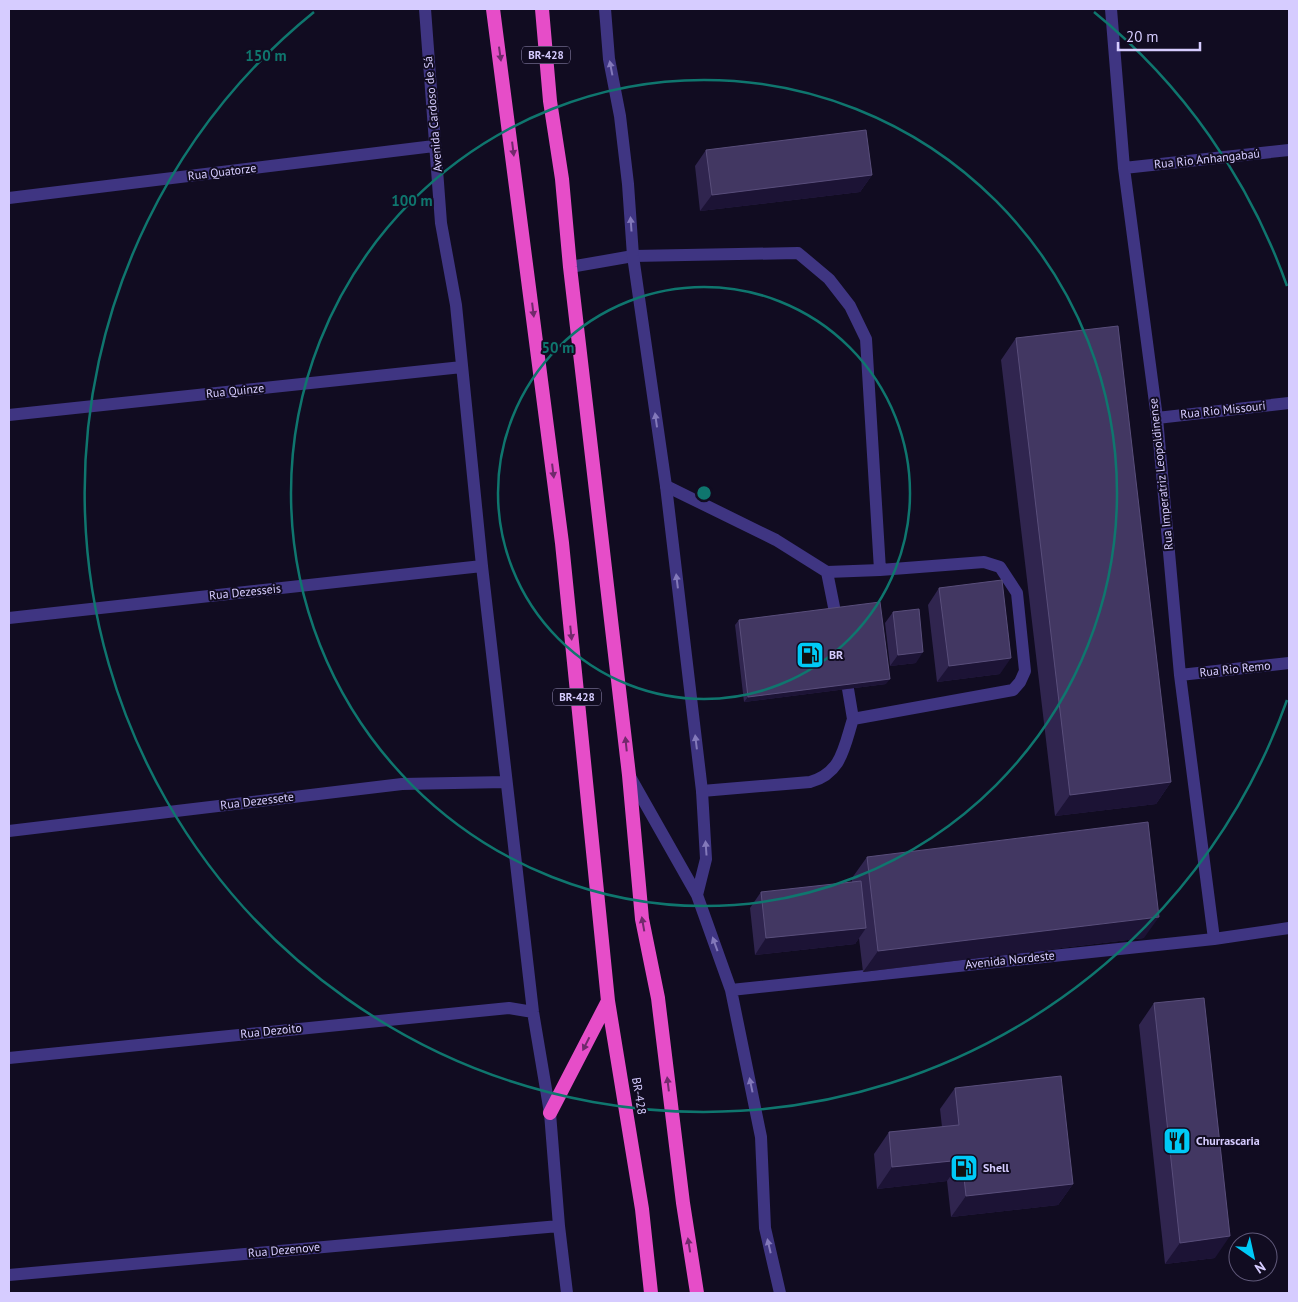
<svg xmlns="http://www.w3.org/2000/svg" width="1298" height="1302" viewBox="0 0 1298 1302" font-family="'PT Sans',sans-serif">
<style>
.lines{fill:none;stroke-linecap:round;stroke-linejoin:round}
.service{stroke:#3f3582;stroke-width:12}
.minor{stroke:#3f3582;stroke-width:12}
.trunk{stroke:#e64dc8;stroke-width:14}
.wall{fill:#30254f}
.shaded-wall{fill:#1c1335}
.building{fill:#423762;stroke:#594e7b}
.oneway{fill:#71296c}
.oneway2{fill:#8379ba}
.ring{fill:none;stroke:#0f766e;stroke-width:2.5}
.labels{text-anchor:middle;stroke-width:4;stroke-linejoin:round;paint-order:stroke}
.shield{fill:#110c21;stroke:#9b92bc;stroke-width:1}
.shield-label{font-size:11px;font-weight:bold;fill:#d6ccff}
.street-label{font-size:12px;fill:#d6ccff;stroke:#110c21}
.poi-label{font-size:12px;font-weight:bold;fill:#d6ccff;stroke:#110c21;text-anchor:start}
.centre{fill:#0f766e;stroke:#110c21;stroke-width:2.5}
.ring-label{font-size:15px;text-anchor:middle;font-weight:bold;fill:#0f766e;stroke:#110c21;stroke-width:4;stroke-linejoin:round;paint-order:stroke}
</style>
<rect width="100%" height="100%" fill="#110c21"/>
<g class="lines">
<path class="service" d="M 570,267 L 633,256 L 798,253 L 829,279 L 850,306 L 866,339 L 880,570 L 984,562 L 1000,567 L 1017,593 L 1025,671 L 1020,682 L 1013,690 L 853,719 C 844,747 842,773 810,782 L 702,791
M 666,486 L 776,540 L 827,572
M 835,612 L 827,572 L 880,570
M 848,689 L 853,719"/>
<path class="minor" d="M 425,9 L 441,223 L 456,305 L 482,566 L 533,1012 L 550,1113 L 559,1226 L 567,1293
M 605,9 L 609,59 L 620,116 L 628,184 L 633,256 L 666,486 L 702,791 L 706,859 L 697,895
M 1111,9 L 1124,168 L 1157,418 L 1180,675 L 1214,939
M 1124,168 L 1289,150
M 9,198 L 434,146
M 9,415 L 462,367
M 1157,418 L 1289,403
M 9,618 L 482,566
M 1180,675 L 1289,663
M 629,775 L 697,895 L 731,990 L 761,1137 L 765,1228 L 780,1293
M 9,831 L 402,784 L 506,782
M 731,990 L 1214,939 L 1289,928
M 9,1058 L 509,1008 L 533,1012
M 9,1275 L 559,1226"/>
<path class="trunk" d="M 493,9 L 562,543 L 608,1001 L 642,1209 L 651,1293
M 542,9 L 550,101 L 562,179 L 570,267 L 629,775 L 642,919 L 658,998 L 683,1203 L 697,1293
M 550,1113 L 608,1001"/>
</g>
<path class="wall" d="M 706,150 L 872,175 L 860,192 L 700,211 L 695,166 Z
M 1016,338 L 1171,782 L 1156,804 L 1055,816 L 1001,360 Z
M 939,588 L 1000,674 L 937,682 L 928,605 Z
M 893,612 L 916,663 L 890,666 L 885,623 Z
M 739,620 L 886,684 L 744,702 L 735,625 Z
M 867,857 L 1144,938 L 863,972 L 859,938 L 855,944 L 755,955 L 750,908 L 761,892 L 852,882 L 852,878 Z
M 1154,1003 L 1215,1258 L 1165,1264 L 1139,1025 Z
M 955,1088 L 1073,1184 L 1058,1205 L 951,1217 L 947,1181 L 877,1189 L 874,1154 L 889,1132 L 942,1127 L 940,1109 Z"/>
<path class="shaded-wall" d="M 872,175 L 860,192 L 700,211 L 712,195 Z
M 923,652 L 916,663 L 890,666 L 898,655 Z
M 1011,658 L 1000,674 L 937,682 L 949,666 Z
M 890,679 L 886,684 L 744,702 L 748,697 Z
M 1171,782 L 1156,804 L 1055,816 L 1070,795 Z
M 1159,917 L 1144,938 L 863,972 L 878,951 Z
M 866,928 L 855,944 L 755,955 L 766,938 Z
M 962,1160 L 947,1181 L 877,1189 L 892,1167 Z
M 1073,1184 L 1058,1205 L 951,1217 L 966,1196 Z
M 1230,1236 L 1215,1258 L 1165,1264 L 1180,1243 Z"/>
<path class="building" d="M 866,130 L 872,175 L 712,195 L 706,150 Z
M 1118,326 L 1171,782 L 1070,795 L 1016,338 Z
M 1002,580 L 1011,658 L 949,666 L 939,588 Z
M 880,602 L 890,679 L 748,697 L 739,620 Z
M 919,609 L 923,652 L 898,655 L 893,612 Z
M 1148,822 L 1159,917 L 878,951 L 867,857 Z
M 861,881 L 866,928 L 766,938 L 761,892 Z
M 1204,998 L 1230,1236 L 1180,1243 L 1154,1003 Z
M 1061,1076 L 1073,1184 L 966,1196 L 962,1160 L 892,1167 L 889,1132 L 959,1125 L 955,1088 Z"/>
<defs><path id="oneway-solid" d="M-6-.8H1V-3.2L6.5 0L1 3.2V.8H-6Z" transform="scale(1.25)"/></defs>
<g class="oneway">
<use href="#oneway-solid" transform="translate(500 54) rotate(82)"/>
<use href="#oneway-solid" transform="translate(513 149) rotate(83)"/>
<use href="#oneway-solid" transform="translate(533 310) rotate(83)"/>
<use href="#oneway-solid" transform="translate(553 471) rotate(83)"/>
<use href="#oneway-solid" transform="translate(571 633) rotate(84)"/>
<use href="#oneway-solid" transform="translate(626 744) rotate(-96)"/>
<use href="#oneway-solid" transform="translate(643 924) rotate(-100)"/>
<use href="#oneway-solid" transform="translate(586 1044) rotate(117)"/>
<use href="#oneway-solid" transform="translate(668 1084) rotate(-97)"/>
<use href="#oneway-solid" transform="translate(689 1245) rotate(-99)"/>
</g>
<g class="oneway2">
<use href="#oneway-solid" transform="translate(611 68) rotate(-101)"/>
<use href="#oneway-solid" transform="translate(631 224) rotate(-94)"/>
<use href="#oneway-solid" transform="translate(656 420) rotate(-98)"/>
<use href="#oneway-solid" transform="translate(677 581) rotate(-97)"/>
<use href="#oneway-solid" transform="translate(696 742) rotate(-97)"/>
<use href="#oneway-solid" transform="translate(706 848) rotate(-94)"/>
<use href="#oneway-solid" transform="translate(715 944) rotate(-110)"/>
<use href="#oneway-solid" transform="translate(751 1085) rotate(-102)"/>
<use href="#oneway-solid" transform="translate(769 1246) rotate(-103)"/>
</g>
<g class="ring">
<circle cx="704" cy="493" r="206"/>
<circle cx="704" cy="493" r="413"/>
<path d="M1287 700A619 619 0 1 1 314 12M1094 12A619 619 0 0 1 1287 286"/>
</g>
<defs>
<symbol id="fuel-square" viewBox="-11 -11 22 22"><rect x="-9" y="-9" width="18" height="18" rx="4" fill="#00caf7" stroke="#110c21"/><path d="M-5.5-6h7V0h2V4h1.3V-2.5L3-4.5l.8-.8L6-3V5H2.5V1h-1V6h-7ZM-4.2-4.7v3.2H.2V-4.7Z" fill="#111"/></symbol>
<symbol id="restaurant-square" viewBox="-11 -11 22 22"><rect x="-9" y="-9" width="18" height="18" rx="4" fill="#00caf7" stroke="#110c21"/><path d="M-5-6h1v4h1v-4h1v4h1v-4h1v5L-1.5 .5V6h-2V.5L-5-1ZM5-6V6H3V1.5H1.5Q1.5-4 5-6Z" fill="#111"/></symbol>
</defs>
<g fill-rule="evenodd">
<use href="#fuel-square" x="794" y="639" width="32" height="32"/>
<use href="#restaurant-square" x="1161" y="1125" width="32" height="32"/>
<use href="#fuel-square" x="948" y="1152" width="32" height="32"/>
</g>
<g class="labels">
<g class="shield">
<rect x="522" y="46.5" width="48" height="17" rx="4"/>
<rect x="553" y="688.5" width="48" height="17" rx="4"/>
</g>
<g class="shield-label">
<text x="546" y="59">BR-428</text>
<text x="577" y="701">BR-428</text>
</g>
<g class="street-label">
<text transform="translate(433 114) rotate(-95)" y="4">Avenida Cardoso de Sá</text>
<text transform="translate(1207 159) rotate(-6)" y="4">Rua Rio Anhangabaú</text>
<text transform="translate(222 172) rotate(-7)" y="4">Rua Quatorze</text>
<text transform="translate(235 391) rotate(-6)" y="4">Rua Quinze</text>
<text transform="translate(1223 410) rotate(-6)" y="4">Rua Rio Missouri</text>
<text transform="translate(1161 474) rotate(-96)" y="4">Rua Imperatriz Leopoldinense</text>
<text transform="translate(245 592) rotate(-6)" y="4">Rua Dezesseis</text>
<text transform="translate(1235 669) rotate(-6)" y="4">Rua Rio Remo</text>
<text transform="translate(257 801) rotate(-7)" y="4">Rua Dezessete</text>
<text transform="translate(1010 960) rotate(-6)" y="4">Avenida Nordeste</text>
<text transform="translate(271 1031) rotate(-6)" y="4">Rua Dezoito</text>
<text transform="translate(639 1096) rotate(81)" y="4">BR-428</text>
<text transform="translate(284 1250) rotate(-5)" y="4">Rua Dezenove</text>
</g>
<g class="poi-label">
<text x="829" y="659">BR</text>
<text x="1196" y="1145">Churrascaria</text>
<text x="983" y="1172">Shell</text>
</g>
</g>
<circle cx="704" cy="493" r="8" class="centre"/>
<g class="ring-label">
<text x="266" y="61">150 m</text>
<text x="412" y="206">100 m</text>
<text x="558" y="353">50 m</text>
</g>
<rect width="1298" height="1302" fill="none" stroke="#d6ccff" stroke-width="20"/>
<g transform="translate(1253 1257) rotate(146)"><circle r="24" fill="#110c21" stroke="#60597a"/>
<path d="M0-4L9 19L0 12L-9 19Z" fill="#00caf7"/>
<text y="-8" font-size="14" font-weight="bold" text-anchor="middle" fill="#d6ccff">N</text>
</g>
<path d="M1118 42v8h82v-8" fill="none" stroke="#d6ccff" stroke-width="2.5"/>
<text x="1126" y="42" font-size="15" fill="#d6ccff" stroke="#110c21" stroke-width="4" paint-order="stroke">20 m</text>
</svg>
